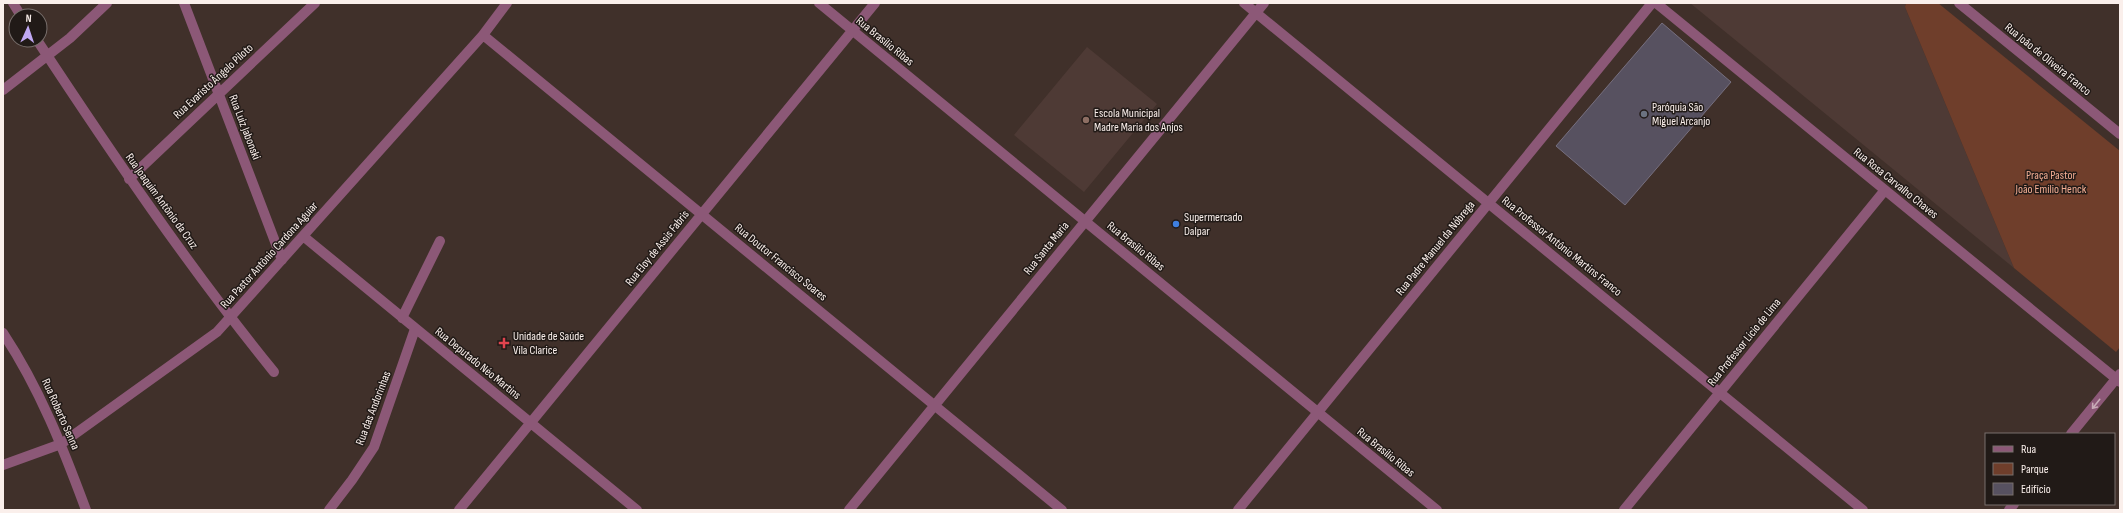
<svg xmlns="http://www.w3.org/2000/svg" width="2123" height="513" viewBox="0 0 2123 513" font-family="'Sofia Sans Condensed',sans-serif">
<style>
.education{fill:#4e3a35}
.green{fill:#6f3e2b}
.building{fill:#575160;stroke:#766f7f}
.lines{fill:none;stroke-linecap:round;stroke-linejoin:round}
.minor{stroke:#8c5877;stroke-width:10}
.tertiary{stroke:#8c5877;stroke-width:10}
.oneway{stroke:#c8abb7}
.worship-dot{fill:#6b7280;stroke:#211a17;stroke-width:1.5}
.education-dot{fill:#8d6e63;stroke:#211a17;stroke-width:1.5}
.shop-dot{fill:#3f7fe0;stroke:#211a17;stroke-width:1.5}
.health-dot{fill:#e0444e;stroke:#211a17;stroke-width:1.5}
.labels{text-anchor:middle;stroke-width:3;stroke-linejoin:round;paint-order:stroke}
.street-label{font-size:12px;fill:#faefeb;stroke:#211a17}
.poi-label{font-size:12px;fill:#faefeb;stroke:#211a17;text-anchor:start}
.park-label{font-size:12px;fill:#f4ae94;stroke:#211a17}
</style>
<rect width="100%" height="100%" fill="#40302a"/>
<path class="education" d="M 1690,3 L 1906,3 L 1905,7 L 2014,268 Z
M 1087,47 L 1157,104 L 1084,192 L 1014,135 Z"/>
<path class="green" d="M 1906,3 L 1938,3 L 2120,151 L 2120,347 L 2116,352 L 2014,268 L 1905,7 Z"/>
<path class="building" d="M 1662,23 L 1731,82 L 1625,205 L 1556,146 Z"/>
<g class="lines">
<path class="minor" d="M 13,3 L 21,16
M 184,3 L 282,260
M 819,3 L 1437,510
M 1244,3 L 1863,510
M 1656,3 L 2120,382
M 1959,3 L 2120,134
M 483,35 L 1062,510
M 37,40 C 112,154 188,266 274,372
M 3,90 L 70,38 L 107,3
M 129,179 L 315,3
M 303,236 L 637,510
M 402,318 L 440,241
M 3,333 C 40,389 63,448 86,510
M 3,465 L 61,444 L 217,332 L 483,35 L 507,3
M 329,510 L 352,480 L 374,447 L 415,329
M 459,510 L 875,3
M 849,510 L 1264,3
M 1238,510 L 1652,3
M 1624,510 L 1885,190"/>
<path class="tertiary" d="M 2071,434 L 2120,374
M 2009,510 L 2014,504"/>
</g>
<defs><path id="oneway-shaft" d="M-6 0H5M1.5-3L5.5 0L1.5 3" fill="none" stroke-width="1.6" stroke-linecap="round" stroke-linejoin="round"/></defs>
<use class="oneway" href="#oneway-shaft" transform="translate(2096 404) rotate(129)"/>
<circle class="worship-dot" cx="1644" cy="114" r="4"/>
<circle class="education-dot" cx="1086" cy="120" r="4"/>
<circle class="shop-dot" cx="1176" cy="224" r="4"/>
<path class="health-dot" d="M502 337h4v4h4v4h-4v4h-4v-4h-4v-4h4z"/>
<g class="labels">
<g class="street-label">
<text transform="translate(885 41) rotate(39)" y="4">Rua Brasílio Ribas</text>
<text transform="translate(2048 59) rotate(39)" y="4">Rua João de Oliveira Franco</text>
<text transform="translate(213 81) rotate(-43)" y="4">Rua Evaristo Ângelo Piloto</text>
<text transform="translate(245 127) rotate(69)" y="4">Rua Luiz Jabonski</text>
<text transform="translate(1896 183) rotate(39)" y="4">Rua Rosa Carvalho Chaves</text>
<text transform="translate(162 201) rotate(54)" y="4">Rua Joaquim Antônio da Cruz</text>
<text transform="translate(1136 246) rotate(39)" y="4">Rua Brasílio Ribas</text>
<text transform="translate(1562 246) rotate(39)" y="4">Rua Professor Antônio Martins Franco</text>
<text transform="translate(657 248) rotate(-51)" y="4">Rua Eloy de Assis Fabris</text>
<text transform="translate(1046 248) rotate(-51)" y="4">Rua Santa Maria</text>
<text transform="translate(1435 248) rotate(-51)" y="4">Rua Padre Manuel da Nóbrega</text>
<text transform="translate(269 255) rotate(-48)" y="4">Rua Pastor Antônio Cardona Aguiar</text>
<text transform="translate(781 262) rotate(39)" y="4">Rua Doutor Francisco Soares</text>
<text transform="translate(1744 342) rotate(-51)" y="4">Rua Professor Lício de Lima</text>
<text transform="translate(478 363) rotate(39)" y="4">Rua Deputado Néo Martins</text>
<text transform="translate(373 408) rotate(-69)" y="4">Rua das Andorinhas</text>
<text transform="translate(61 414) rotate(66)" y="4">Rua Roberto Senna</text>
<text transform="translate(1386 452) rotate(39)" y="4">Rua Brasílio Ribas</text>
</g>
<g class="poi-label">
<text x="1652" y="111">Paróquia São<tspan x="1652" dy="14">Miguel Arcanjo</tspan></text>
<text x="1094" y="117">Escola Municipal<tspan x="1094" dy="14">Madre Maria dos Anjos</tspan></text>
<text x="1184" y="221">Supermercado<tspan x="1184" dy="14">Dalpar</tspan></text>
<text x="513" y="340">Unidade de Saúde<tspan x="513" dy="14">Vila Clarice</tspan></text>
</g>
<g class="park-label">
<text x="2051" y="179">Praça Pastor<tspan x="2051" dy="14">João Emílio Henck</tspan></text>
</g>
</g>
<rect width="2123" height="513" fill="none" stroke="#faefeb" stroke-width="8"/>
<rect x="1985" y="433" width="130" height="72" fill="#211a17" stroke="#786f6c"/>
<rect x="1993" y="446" width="20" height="6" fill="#8c5877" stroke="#786f6c"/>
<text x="2021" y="453" font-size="12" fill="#faefeb">Rua</text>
<rect x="1993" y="463" width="20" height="12" fill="#6f3e2b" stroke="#786f6c"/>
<text x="2021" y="473" font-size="12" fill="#faefeb">Parque</text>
<rect x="1993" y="483" width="20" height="12" fill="#575160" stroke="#786f6c"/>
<text x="2021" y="493" font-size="12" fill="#faefeb">Edifício</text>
<g transform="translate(28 28) rotate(3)"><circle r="19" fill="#211a17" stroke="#786f6c"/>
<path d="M0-3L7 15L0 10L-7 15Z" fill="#c0a8f3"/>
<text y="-6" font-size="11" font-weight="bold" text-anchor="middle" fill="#faefeb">N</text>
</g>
</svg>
